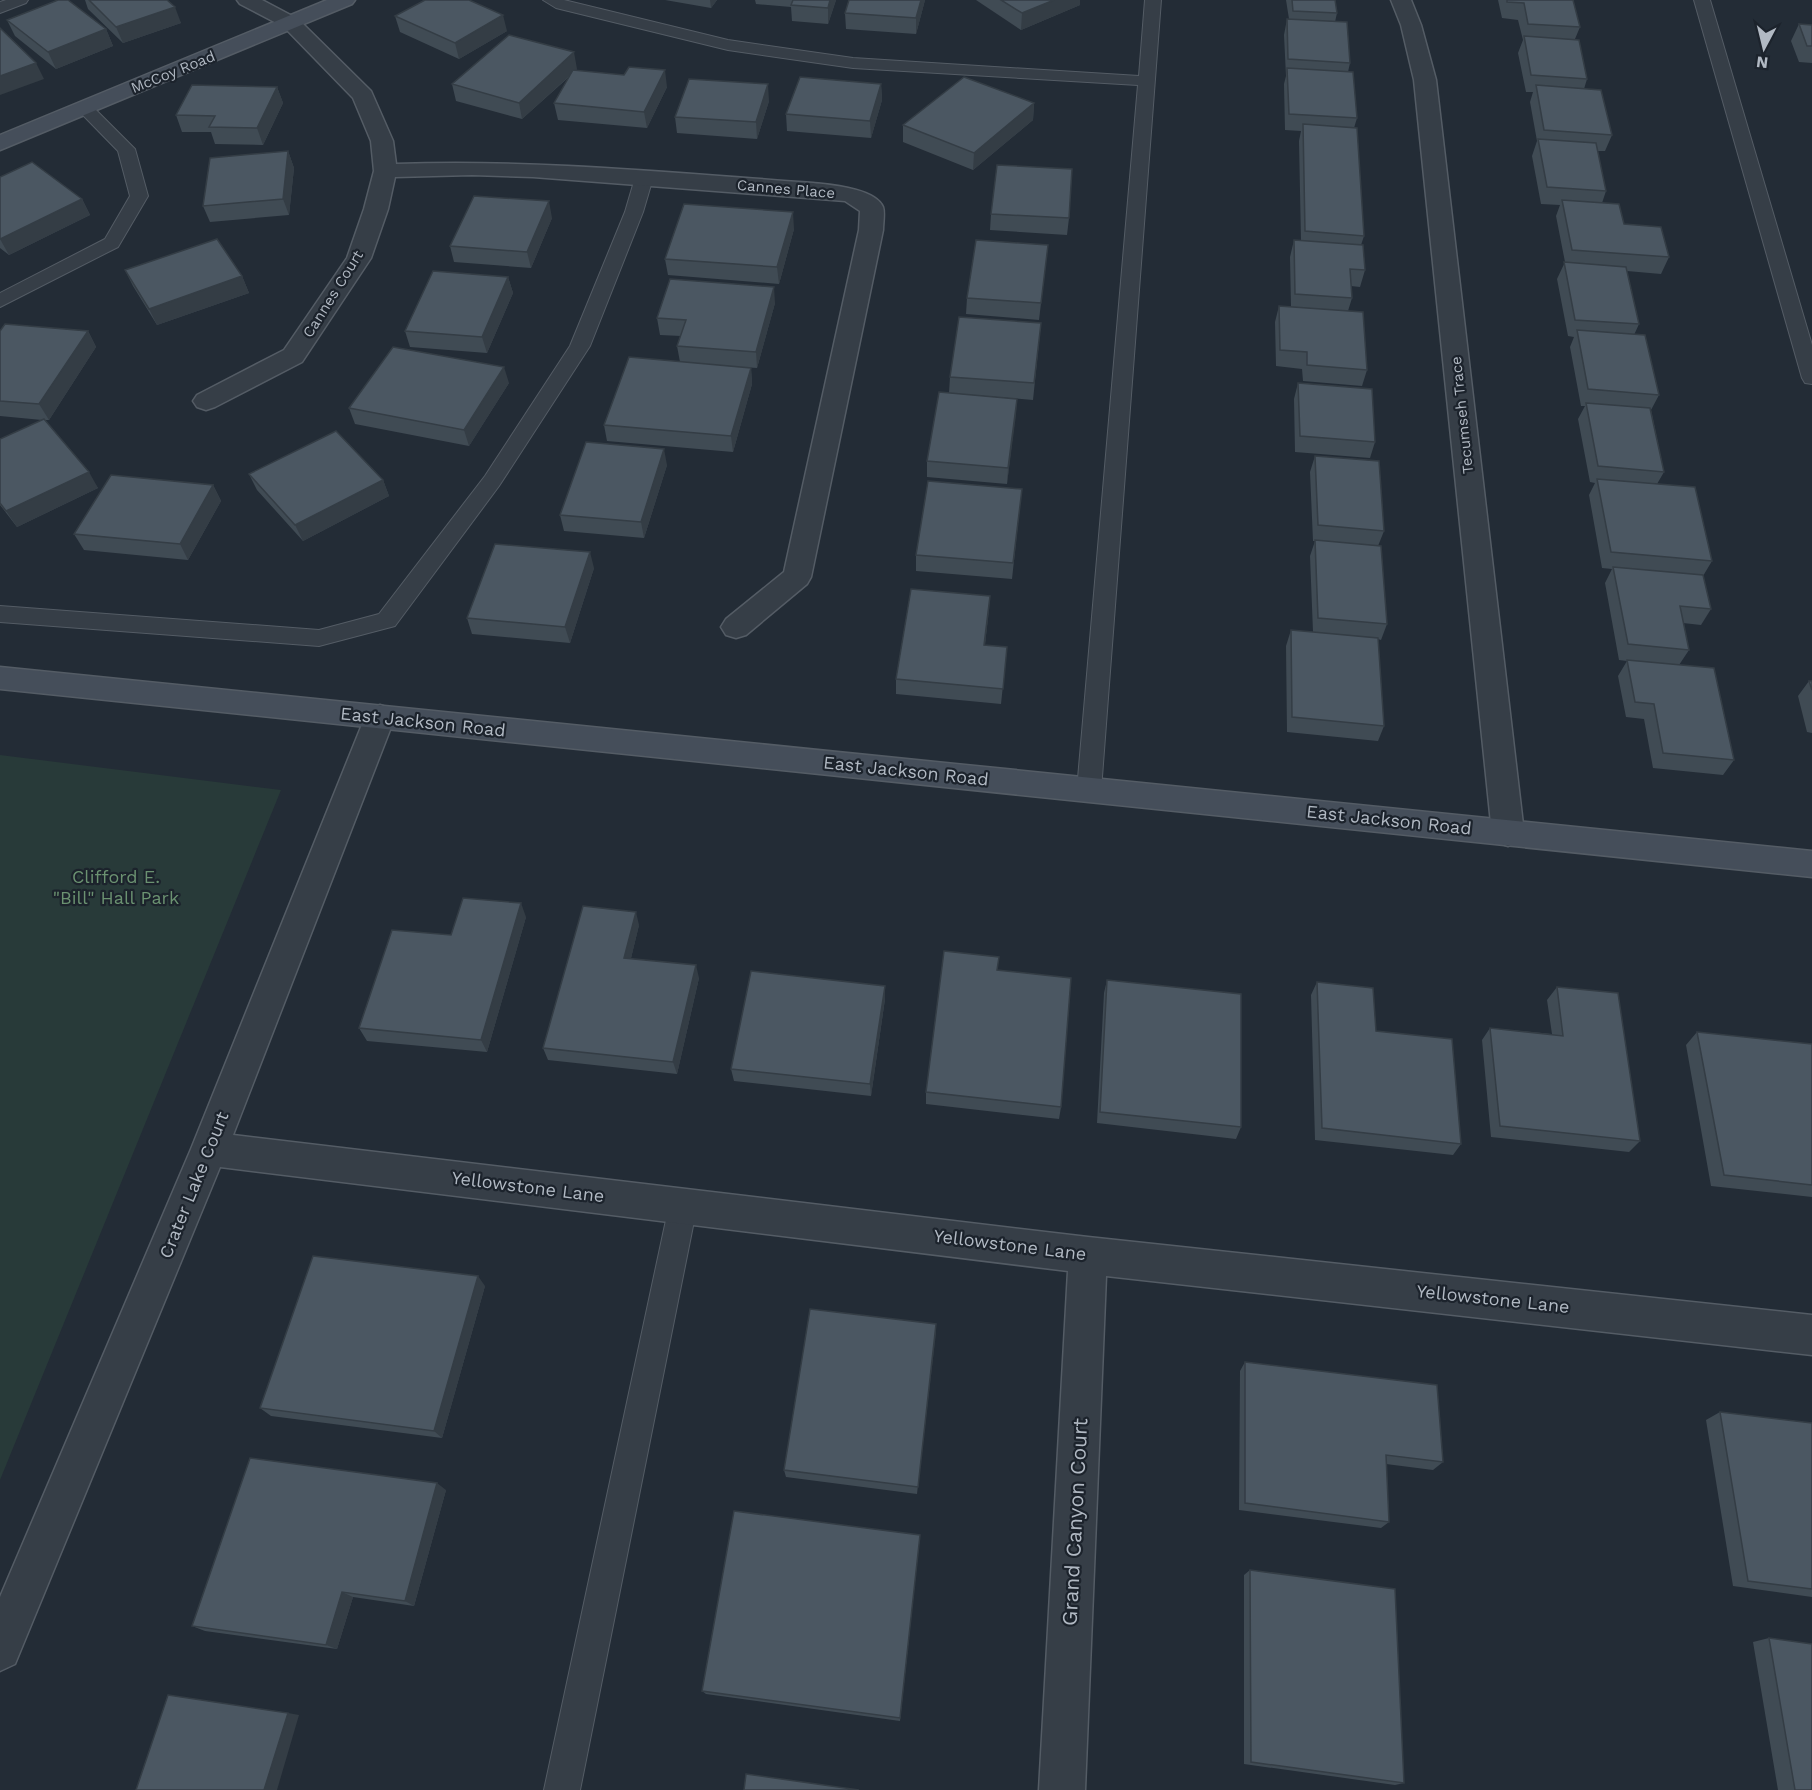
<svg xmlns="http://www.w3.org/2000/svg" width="1812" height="1790" viewBox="0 0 1812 1790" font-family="'Work Sans',sans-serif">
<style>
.green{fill:#283a39}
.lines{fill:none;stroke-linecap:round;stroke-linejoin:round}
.lane-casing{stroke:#545c65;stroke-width:2}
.street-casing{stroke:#545c65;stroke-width:3}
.secondary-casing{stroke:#545c65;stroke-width:3}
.lane{fill:#363e47;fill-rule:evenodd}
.street{fill:#363e47;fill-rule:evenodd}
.secondary{fill:#454e5a;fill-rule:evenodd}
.wall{fill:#404b54}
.shaded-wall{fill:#343d45}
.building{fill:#4b5762;stroke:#343d45;stroke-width:1.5}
.labels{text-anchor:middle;stroke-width:4.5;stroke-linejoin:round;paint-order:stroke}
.far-street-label{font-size:15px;fill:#b1b9c3;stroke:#1c232c}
.street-label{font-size:18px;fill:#b1b9c3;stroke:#1c232c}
.park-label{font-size:18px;fill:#6b9271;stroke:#1c232c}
.near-street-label{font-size:21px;fill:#b1b9c3;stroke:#1c232c}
</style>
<rect width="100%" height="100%" fill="#232c36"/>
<path class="green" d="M 0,755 L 281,790 L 0,1480 Z"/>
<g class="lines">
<defs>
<path id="lane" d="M 6,0 L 28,0 L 26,3 L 0,13 L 0,2 Z
M 543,0 L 564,0 L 728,40 L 853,58 L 1139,76 L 1145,0 L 1161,0 L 1101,790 L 1098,797 L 1089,800 L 1080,797 L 1077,790 L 1138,85 L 853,68 L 728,50 L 556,8 Z
M 1694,0 L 1710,0 L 1812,345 L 1812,384 L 1805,383 L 1802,378 Z
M 84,103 L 90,104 L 135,149 L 148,196 L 118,247 L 0,307 L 0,293 L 105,239 L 130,196 L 118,151 L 76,108 Z
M 644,173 L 650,174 L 653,178 L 643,212 L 590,346 L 499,486 L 395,626 L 319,646 L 0,622 L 0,606 L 319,630 L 379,614 L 485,476 L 570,346 L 625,212 L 635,178 L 638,174 Z
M 683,1192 L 693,1196 L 697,1206 L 580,1790 L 544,1790 L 669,1206 L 673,1196 Z"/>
<path id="street" d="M 237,0 L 262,0 L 298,19 L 371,91 L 393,141 L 396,164 C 535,159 674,173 813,183 C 830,185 875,188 883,207 C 885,213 883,223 883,230 L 811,577 L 807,584 L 746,635 L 736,638 L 726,635 L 721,627 L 726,619 L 784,572 L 859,230 L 860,211 L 845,201 L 533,177 L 472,175 L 395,177 L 388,209 L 371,258 L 302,362 L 215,407 L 206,410 L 197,407 L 193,401 L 197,395 L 284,350 L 347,258 L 364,209 L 374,171 L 371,141 L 353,98 L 284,27 L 240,4 Z
M 1391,0 L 1411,0 L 1421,25 L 1436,80 L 1524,833 L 1519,842 L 1508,846 L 1497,842 L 1492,833 L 1414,80 L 1401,25 Z
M 380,705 L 391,709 L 395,717 L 233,1135 L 1088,1237 L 1812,1315 L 1812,1355 L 1106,1276 L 1085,1790 L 1039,1790 L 1068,1271 L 220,1167 L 15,1664 L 0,1671 L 0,1597 L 191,1149 L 365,717 L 369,709 Z"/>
<path id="secondary" d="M 327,0 L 355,0 L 352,4 L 0,150 L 0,135 Z
M 0,667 L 1812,851 L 1812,877 L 0,689 Z"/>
</defs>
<use href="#lane" class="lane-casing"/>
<use href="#street" class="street-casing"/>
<use href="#secondary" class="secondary-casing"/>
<use href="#lane" class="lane"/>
<use href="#street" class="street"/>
<use href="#secondary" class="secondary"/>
</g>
<path class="wall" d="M 85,0 L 167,0 L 181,23 L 123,43 L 88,9 Z
M 665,0 L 717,0 L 711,8 Z
M 755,0 L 836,0 L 828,24 L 792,21 L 791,7 L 756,4 Z
M 849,0 L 925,0 L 916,34 L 846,29 L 845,13 Z
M 976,0 L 1080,0 L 1080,5 L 1021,30 Z
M 1286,0 L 1335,0 L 1337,13 L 1335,22 L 1350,63 L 1348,72 L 1357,118 L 1354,128 L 1364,236 L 1361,245 L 1365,270 L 1360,287 L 1351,286 L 1352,298 L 1348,311 L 1367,370 L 1362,386 L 1303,381 L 1302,369 L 1276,366 L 1275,322 L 1279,306 L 1291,307 L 1290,257 L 1294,240 L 1301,241 L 1299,141 L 1301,131 L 1285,130 L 1284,84 L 1286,76 L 1284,35 L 1287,19 L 1289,19 Z
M 1498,0 L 1573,0 L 1580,27 L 1575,39 L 1587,79 L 1584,89 L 1612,135 L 1605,151 L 1597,151 L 1606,191 L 1602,203 L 1624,224 L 1669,257 L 1661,274 L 1627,271 L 1639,324 L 1634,335 L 1659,395 L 1651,410 L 1664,472 L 1657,484 L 1712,561 L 1703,576 L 1711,609 L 1701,625 L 1683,623 L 1689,650 L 1679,665 L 1734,760 L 1723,775 L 1653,768 L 1644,719 L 1626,717 L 1618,676 L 1627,661 L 1619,660 L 1605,583 L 1612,569 L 1602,568 L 1589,495 L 1595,483 L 1590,482 L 1578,419 L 1585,406 L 1581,406 L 1570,347 L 1574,337 L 1568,336 L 1557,279 L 1565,262 L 1556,216 L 1560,205 L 1541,204 L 1532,156 L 1537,141 L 1530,102 L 1533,92 L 1526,92 L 1518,53 L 1523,40 L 1518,20 L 1502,18 Z
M 395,16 L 507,31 L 459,59 L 400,32 Z
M 7,20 L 106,29 L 113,46 L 56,69 L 15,36 Z
M 1799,24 L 1812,25 L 1812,63 L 1799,62 L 1791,41 Z
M 577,69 L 576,70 L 667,87 L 647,128 L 558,120 L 554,103 L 570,76 L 522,119 L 456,101 L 452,84 Z
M 881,84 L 882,100 L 871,138 L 787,131 L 786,114 Z
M 277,87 L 283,103 L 263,145 L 215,144 L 211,132 L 182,132 L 176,115 Z
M 769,101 L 757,139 L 677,133 L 675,117 Z
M 1034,103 L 1033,120 L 973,170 L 903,142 L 903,125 Z
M 288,151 L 294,168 L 289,215 L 210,222 L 203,206 Z
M 0,177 L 82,199 L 90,215 L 9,255 L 0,248 Z
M 991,214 L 1069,218 L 1067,235 L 990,230 Z
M 552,218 L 531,268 L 454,262 L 450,246 Z
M 794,229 L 779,284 L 668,275 L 665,259 Z
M 1046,261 L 1039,320 L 966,314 L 967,298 Z
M 125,270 L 242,276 L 249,293 L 157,325 L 133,286 Z
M 508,277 L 513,293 L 487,353 L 410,347 L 405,331 Z
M 775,303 L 757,368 L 743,367 L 751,368 L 752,384 L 733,452 L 607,441 L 604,425 L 680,362 L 677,346 L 681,336 L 660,335 L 657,318 Z
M 1041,323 L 1033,400 L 949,393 L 950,377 Z
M 0,331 L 88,331 L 96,347 L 49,420 L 45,420 L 98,488 L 17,527 L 0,505 L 0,439 L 42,420 L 0,416 Z
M 509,383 L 469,446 L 355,424 L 349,408 Z
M 1298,383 L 1375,442 L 1370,458 L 1295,452 L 1294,399 Z
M 1017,399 L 1007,484 L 927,477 L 927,461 Z
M 1315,456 L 1384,531 L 1378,546 L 1387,624 L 1381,640 L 1378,639 L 1384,726 L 1378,741 L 1287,732 L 1286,646 L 1291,630 L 1313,632 L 1310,556 L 1315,541 L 1313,541 L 1310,472 Z
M 667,465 L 644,538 L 564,531 L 560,515 Z
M 249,474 L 383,480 L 389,496 L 303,541 L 257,490 Z
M 213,485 L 221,501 L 188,560 L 84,550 L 74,534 Z
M 1020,505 L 1012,579 L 916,571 L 916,555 Z
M 594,568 L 570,643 L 472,634 L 467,618 Z
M 990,596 L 985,645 L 1007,647 L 1001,704 L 896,694 L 896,679 Z
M 1809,681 L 1812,681 L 1812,733 L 1807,732 L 1798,696 Z
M 526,917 L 487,1052 L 367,1041 L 359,1028 Z
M 639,925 L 631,958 L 699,978 L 677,1074 L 548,1060 L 543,1048 Z
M 1107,980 L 1241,1127 L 1236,1139 L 1097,1123 L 1104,993 Z
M 1317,982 L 1376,1031 L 1461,1144 L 1453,1155 L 1315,1140 L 1311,995 Z
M 885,986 L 885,999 L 871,1096 L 734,1081 L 731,1069 Z
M 1557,987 L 1640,1141 L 1629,1152 L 1491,1137 L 1482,1040 L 1490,1028 L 1552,1034 L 1547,1000 Z
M 1697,1032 L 1812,1044 L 1812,1197 L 1711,1186 L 1686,1045 Z
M 926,1092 L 1061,1107 L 1059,1119 L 926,1104 Z
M 485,1286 L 442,1438 L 271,1416 L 260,1408 Z
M 936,1324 L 917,1494 L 786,1477 L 784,1470 Z
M 1245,1362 L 1443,1462 L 1433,1470 L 1386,1464 L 1389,1522 L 1381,1528 L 1239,1510 L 1240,1371 Z
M 1720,1412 L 1812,1423 L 1812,1597 L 1733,1586 L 1706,1420 Z
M 446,1490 L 414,1606 L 353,1597 L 337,1649 L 205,1631 L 192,1626 Z
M 920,1535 L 900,1721 L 706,1694 L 702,1691 Z
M 1250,1570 L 1404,1783 L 1395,1785 L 1244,1764 L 1244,1575 Z
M 1769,1638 L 1812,1790 L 1778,1790 L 1753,1642 Z"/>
<path class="shaded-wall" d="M 710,0 L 717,0 L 711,8 Z
M 830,0 L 836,0 L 828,24 L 828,8 Z
M 921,0 L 925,0 L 916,34 L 916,18 Z
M 1054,0 L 1080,0 L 1080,5 L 1021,30 L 1022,13 Z
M 175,7 L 181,23 L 123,43 L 116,27 Z
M 503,15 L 507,31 L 459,59 L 455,43 Z
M 106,29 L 113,46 L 56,69 L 48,52 Z
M 574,52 L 577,69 L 522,119 L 519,103 Z
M 36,63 L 44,79 L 0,95 L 0,76 Z
M 665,70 L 667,87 L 647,128 L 644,112 Z
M 768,84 L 769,101 L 757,139 L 756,122 Z
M 881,84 L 882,100 L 871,138 L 870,121 Z
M 277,87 L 283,103 L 263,145 L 257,128 Z
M 1034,103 L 1033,120 L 973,170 L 974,153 Z
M 288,151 L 294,168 L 289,215 L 283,199 Z
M 82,199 L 90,215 L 9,255 L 0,239 Z
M 549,201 L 552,218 L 531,268 L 527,252 Z
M 793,212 L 794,229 L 779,284 L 777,267 Z
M 242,276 L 249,293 L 157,325 L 149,309 Z
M 508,277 L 513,293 L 487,353 L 482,337 Z
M 774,287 L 775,303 L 757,368 L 756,352 Z
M 88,331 L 96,347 L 49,420 L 39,404 Z
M 504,367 L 509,383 L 469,446 L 464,430 Z
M 751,368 L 752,384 L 733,452 L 731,436 Z
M 1017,399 L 1016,415 L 1007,484 L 1008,468 Z
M 664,449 L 667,465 L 644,538 L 641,522 Z
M 89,472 L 98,488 L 17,527 L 6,511 Z
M 383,480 L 389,496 L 303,541 L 295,525 Z
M 213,485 L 221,501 L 188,560 L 180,544 Z
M 590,552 L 594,568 L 570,643 L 565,627 Z
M 990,596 L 989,611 L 983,661 L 984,645 Z
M 521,903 L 526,917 L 487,1052 L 481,1040 Z
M 636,912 L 639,925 L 628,971 L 624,958 Z
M 696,965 L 699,978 L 677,1074 L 673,1062 Z
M 885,986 L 885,999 L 871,1096 L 870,1084 Z
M 478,1276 L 485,1286 L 442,1438 L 434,1431 Z
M 936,1324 L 936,1333 L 917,1494 L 918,1487 Z
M 437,1483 L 446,1490 L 414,1606 L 405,1601 Z
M 342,1592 L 353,1597 L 337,1649 L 326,1645 Z
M 288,1713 L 299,1715 L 277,1790 L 264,1790 Z"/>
<path class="building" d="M 58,0 L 68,0 L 106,29 L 48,52 L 7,20 Z
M 89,0 L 167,0 L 175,7 L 116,27 Z
M 425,0 L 469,0 L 503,15 L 455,43 L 395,16 Z
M 793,0 L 830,0 L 828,8 L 791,5 Z
M 849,0 L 921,0 L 916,18 L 845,13 Z
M 1001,0 L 1054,0 L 1022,13 Z
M 1292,0 L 1335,0 L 1337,13 L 1293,11 Z
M 1507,0 L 1573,0 L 1580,27 L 1528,24 L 1524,3 L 1507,2 Z
M 1287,19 L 1347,22 L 1350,63 L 1288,59 Z
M 1799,24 L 1812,25 L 1812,46 L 1807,46 Z
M 0,28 L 36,63 L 0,76 Z
M 509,35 L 574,52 L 519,103 L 452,84 Z
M 1524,36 L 1579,40 L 1587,79 L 1531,75 Z
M 629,67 L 665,70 L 644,112 L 554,103 L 573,70 L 624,75 Z
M 1287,68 L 1353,72 L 1357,118 L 1289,114 Z
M 800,77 L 881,84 L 870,121 L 786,114 Z
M 964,77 L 1034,103 L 974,153 L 903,125 Z
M 689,79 L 768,84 L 756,122 L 675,117 Z
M 192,85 L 277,87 L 257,128 L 209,127 L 215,116 L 176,115 Z
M 1536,85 L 1601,90 L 1612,135 L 1544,130 Z
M 1303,124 L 1357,128 L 1364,236 L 1305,231 Z
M 1538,139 L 1596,143 L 1606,191 L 1547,187 Z
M 288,151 L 283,199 L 203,206 L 210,158 Z
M 32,162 L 82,199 L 0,239 L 0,177 Z
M 997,165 L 1072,169 L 1069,218 L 991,214 Z
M 474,196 L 549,201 L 527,252 L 450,246 Z
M 1562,200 L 1619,204 L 1624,224 L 1661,227 L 1669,257 L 1572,250 Z
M 684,204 L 793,212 L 777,267 L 665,259 Z
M 217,239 L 242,276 L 149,309 L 125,270 Z
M 976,240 L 1048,245 L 1041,303 L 967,298 Z
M 1294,240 L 1363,245 L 1365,270 L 1350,269 L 1352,298 L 1295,294 Z
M 1564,262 L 1626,267 L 1639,324 L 1575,320 Z
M 433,271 L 508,277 L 482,337 L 405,331 Z
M 670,279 L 774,287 L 756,352 L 677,346 L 686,320 L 657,318 Z
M 1279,306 L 1363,312 L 1367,370 L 1307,365 L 1307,352 L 1280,350 Z
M 959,317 L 1041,323 L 1034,383 L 950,377 Z
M 5,324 L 88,331 L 39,404 L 0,401 L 0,331 Z
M 1577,330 L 1645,335 L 1659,395 L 1588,389 Z
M 393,347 L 504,367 L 464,430 L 349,408 Z
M 629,357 L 751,368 L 731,436 L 604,425 Z
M 1298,383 L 1372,389 L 1375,442 L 1300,436 Z
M 939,392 L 1017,399 L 1008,468 L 927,461 Z
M 1586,403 L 1650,408 L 1664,472 L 1598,466 Z
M 44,419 L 89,472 L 6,511 L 0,503 L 0,439 Z
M 336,431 L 383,480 L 295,525 L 249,474 Z
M 586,442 L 664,449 L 641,522 L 560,515 Z
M 1315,456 L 1379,461 L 1384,531 L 1318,525 Z
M 111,475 L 213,485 L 180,544 L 74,534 Z
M 1597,479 L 1695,487 L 1712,561 L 1611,552 Z
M 928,481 L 1022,489 L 1013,563 L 916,555 Z
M 1315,540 L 1381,546 L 1387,624 L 1318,618 Z
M 495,544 L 590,552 L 565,627 L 467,618 Z
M 1613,567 L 1703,575 L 1711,609 L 1680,606 L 1689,650 L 1628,644 Z
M 911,589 L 990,596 L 984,645 L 1007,647 L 1003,689 L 896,679 Z
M 1291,630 L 1378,638 L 1384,726 L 1292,717 Z
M 1627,660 L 1714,668 L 1734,760 L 1663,753 L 1654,704 L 1635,702 Z
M 1809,681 L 1812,681 L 1812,690 Z
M 463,898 L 521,903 L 481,1040 L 359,1028 L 392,930 L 451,935 Z
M 583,906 L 636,912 L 624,958 L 696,965 L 673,1062 L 543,1048 Z
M 944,951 L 999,957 L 997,970 L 1071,978 L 1061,1107 L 926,1092 Z
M 751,971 L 885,986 L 870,1084 L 731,1069 Z
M 1107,980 L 1241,994 L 1241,1127 L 1100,1112 Z
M 1317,982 L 1373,988 L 1376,1031 L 1452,1039 L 1461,1144 L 1322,1128 Z
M 1557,987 L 1618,993 L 1640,1141 L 1500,1126 L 1490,1028 L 1563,1036 Z
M 1697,1032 L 1812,1044 L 1812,1185 L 1724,1175 Z
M 313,1256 L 478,1276 L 434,1431 L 260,1408 Z
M 810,1309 L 936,1324 L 918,1487 L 784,1470 Z
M 1245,1362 L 1437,1385 L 1443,1462 L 1386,1455 L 1389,1522 L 1245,1503 Z
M 1720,1412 L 1812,1423 L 1812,1589 L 1748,1581 Z
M 250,1458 L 437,1483 L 405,1601 L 342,1592 L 326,1645 L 192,1626 Z
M 734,1511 L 920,1535 L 900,1718 L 702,1691 Z
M 1250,1570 L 1395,1589 L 1404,1783 L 1251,1762 Z
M 1769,1638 L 1812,1644 L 1812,1790 L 1795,1790 Z
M 168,1695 L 288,1713 L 264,1790 L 136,1790 Z
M 746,1774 L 859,1790 L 744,1790 Z"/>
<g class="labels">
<g class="far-street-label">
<text transform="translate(173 72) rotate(-22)" y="5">McCoy Road</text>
<text transform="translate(786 189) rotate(5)" y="5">Cannes Place</text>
<text transform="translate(333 294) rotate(-58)" y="5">Cannes Court</text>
<text transform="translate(1462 415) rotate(-96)" y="5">Tecumseh Trace</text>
</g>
<g class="street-label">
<text transform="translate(423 722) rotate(6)" y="6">East Jackson Road</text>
<text transform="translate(906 771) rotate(6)" y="6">East Jackson Road</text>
<text transform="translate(1389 820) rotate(6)" y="6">East Jackson Road</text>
<text transform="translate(194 1185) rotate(-68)" y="6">Crater Lake Court</text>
<text transform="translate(528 1187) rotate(7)" y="6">Yellowstone Lane</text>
<text transform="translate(1010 1245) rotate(7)" y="6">Yellowstone Lane</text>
<text transform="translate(1493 1299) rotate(6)" y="6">Yellowstone Lane</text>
</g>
<g class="park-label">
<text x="116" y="883">Clifford E.<tspan x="116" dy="21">"Bill" Hall Park</tspan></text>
</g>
<g class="near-street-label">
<text transform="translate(1075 1522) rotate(-87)" y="7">Grand Canyon Court</text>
</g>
</g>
<g transform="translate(1764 48) rotate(187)" stroke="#1c232c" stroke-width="4.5" paint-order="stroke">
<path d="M0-4.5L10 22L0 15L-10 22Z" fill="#b1b9c3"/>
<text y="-9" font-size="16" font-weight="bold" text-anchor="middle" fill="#b1b9c3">N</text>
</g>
</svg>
